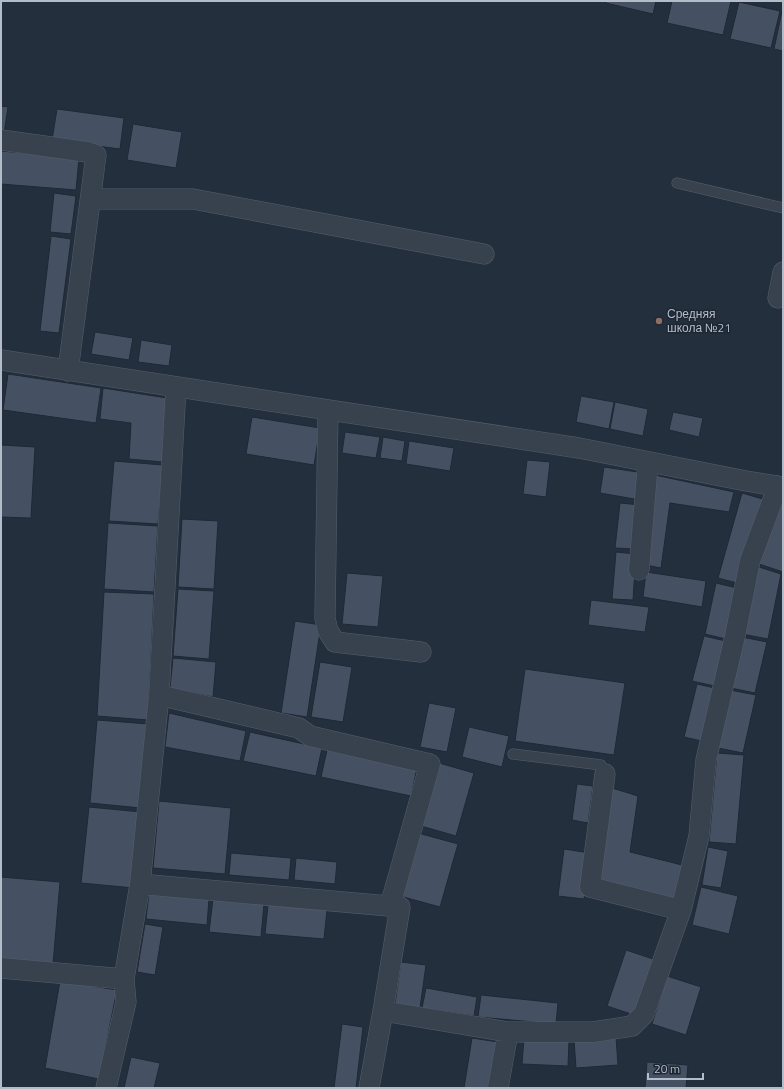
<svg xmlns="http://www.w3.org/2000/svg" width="784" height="1089" viewBox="0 0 784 1089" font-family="'Titillium Web',sans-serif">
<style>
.building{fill:#455162;stroke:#1f2835}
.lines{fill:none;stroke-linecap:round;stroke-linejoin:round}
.service-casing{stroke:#565f6c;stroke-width:11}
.minor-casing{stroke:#565f6c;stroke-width:21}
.service{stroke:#38414e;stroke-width:10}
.minor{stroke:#38414e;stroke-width:20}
.education-dot{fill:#8d6e63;stroke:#1d2633;stroke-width:1.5}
.labels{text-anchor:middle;stroke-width:3;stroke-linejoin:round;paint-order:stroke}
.poi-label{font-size:12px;fill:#b4bcc9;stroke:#1d2633;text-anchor:start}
</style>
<rect width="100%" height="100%" fill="#242f3e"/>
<path class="building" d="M 607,1 L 656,1 L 653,14 L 606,3 Z
M 672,1 L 731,1 L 723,35 L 667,23 Z
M 739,2 L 780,11 L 771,48 L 730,39 Z
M 782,11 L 783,11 L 783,51 L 774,49 Z
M 1,106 L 8,107 L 4,134 L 1,133 Z
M 57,109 L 124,118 L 120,149 L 52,140 Z
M 133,124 L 182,132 L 176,168 L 127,160 Z
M 1,151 L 79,158 L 76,190 L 1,184 Z
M 54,193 L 76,196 L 71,234 L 50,232 Z
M 51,236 L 71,239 L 59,333 L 40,331 Z
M 95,332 L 133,338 L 129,360 L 91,354 Z
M 141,340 L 172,345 L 169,366 L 138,362 Z
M 8,374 L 101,388 L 96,423 L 3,410 Z
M 103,388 L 167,398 L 163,462 L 129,459 L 131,423 L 100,419 Z
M 581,396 L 614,402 L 609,429 L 576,422 Z
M 615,402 L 648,409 L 643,436 L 610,429 Z
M 673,412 L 703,418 L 699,437 L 669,430 Z
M 252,417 L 320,428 L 314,465 L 246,454 Z
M 345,432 L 380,437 L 376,458 L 342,453 Z
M 383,437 L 405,441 L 402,461 L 380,458 Z
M 409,441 L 454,448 L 450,471 L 406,464 Z
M 1,445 L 35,447 L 31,518 L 1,517 Z
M 527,460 L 550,462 L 546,497 L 523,494 Z
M 114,461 L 163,465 L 158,524 L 109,521 Z
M 604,467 L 644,473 L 640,500 L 600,493 Z
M 655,475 L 734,492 L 729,512 L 670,503 L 661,568 L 646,565 Z
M 742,493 L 766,500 L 741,584 L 718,578 Z
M 783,497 L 783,572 L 756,563 Z
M 620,503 L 640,505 L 636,549 L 615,548 Z
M 182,519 L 218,521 L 214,589 L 178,587 Z
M 108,523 L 158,526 L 154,592 L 104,589 Z
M 616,552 L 636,554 L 633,600 L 612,599 Z
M 756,566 L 781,574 L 768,639 L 742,634 Z
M 646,572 L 706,581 L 702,607 L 643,597 Z
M 347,573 L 383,576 L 378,627 L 342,624 Z
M 716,583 L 741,589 L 730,640 L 705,634 Z
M 178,589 L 214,591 L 209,659 L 173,656 Z
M 104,592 L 154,594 L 148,720 L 97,716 Z
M 591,600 L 649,607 L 645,632 L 588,625 Z
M 295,621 L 321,625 L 307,717 L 281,713 Z
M 704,636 L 730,642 L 719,687 L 692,681 Z
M 742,637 L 767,642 L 755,693 L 731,688 Z
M 173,658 L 216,662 L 213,697 L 170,688 Z
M 320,662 L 352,667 L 343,722 L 311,717 Z
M 525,669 L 625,683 L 614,755 L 515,741 Z
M 697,684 L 719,689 L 706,742 L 684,737 Z
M 730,690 L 756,695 L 743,753 L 718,748 Z
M 429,703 L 456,708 L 447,752 L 420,747 Z
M 169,713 L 246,731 L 240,761 L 165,747 Z
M 97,720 L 148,724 L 141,808 L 90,803 Z
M 469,727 L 509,736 L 502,767 L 462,757 Z
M 250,732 L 322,748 L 316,776 L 243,761 Z
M 327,750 L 417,768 L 411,796 L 321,777 Z
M 717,753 L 744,755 L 736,844 L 709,842 Z
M 439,763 L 474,773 L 456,836 L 421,826 Z
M 577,784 L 593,786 L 588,823 L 572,820 Z
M 612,788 L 638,796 L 630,852 L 686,866 L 676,904 L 600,884 Z
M 159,801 L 231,808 L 225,874 L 153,868 Z
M 89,807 L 141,812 L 134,888 L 81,883 Z
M 418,833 L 458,844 L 440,907 L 400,896 Z
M 708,847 L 728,851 L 721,888 L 702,885 Z
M 564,849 L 590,853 L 584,899 L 558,896 Z
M 231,853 L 291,858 L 289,880 L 229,875 Z
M 296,858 L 337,862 L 335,884 L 294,880 Z
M 1,877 L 60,882 L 53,964 L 1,960 Z
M 701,887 L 738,896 L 729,934 L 692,925 Z
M 149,893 L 209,899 L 207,925 L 146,919 Z
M 213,899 L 264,904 L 261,937 L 209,932 Z
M 268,905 L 327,910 L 324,939 L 265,934 Z
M 145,924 L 163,927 L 155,975 L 137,972 Z
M 626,950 L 656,960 L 637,1016 L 607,1006 Z
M 401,962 L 426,965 L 420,1008 L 395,1004 Z
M 667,976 L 701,987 L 686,1035 L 652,1024 Z
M 60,981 L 117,990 L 99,1079 L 45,1068 Z
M 426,988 L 477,997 L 474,1016 L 422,1008 Z
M 481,995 L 558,1003 L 556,1024 L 478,1017 Z
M 342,1024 L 363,1027 L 356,1088 L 334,1088 Z
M 616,1037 L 618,1065 L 576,1068 L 574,1040 Z
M 472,1038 L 498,1042 L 491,1088 L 464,1088 Z
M 524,1038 L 569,1040 L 568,1066 L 522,1064 Z
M 131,1057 L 160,1063 L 154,1088 L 124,1088 Z
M 647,1062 L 688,1065 L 686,1088 L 645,1088 Z"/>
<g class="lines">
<defs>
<path id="service" d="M 677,183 L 783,208
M 513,754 L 601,765 L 605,774"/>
<path id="minor" d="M 1,140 L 87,152 L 96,155 L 68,371
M 91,199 L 193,199 L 484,254
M 778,298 L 783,272
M 1,360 L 579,448 L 746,481 L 783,487
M 176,387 L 159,695 L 299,728 L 310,736 L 430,764 L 390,906
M 328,410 L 325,618 L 328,631 L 335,642 L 421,652
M 639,570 L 648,462
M 159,695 L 140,884 L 400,907 L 383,1011 L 508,1032 L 593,1032 L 632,1026 L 644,1014 L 681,910 L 590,887 L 605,774
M 681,910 L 699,836 L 706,760 L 735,636 L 750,561 L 778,486
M 1,968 L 124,979 L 140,884
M 106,1088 L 126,1002 L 124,979
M 369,1088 L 383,1011
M 498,1088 L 508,1032"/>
</defs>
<use href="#service" class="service-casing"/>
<use href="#minor" class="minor-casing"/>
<use href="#service" class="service"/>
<use href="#minor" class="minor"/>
</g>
<circle class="education-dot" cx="659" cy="321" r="4"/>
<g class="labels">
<g class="poi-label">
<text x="667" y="318">Средняя<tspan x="667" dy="14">школа №21</tspan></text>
</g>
</g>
<rect width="784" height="1089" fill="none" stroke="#b4bcc9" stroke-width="4"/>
<path d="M648 1073v6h55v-6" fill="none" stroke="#b4bcc9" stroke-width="2"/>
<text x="654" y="1073" font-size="12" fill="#b4bcc9" stroke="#1d2633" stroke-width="3" paint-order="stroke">20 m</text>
</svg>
